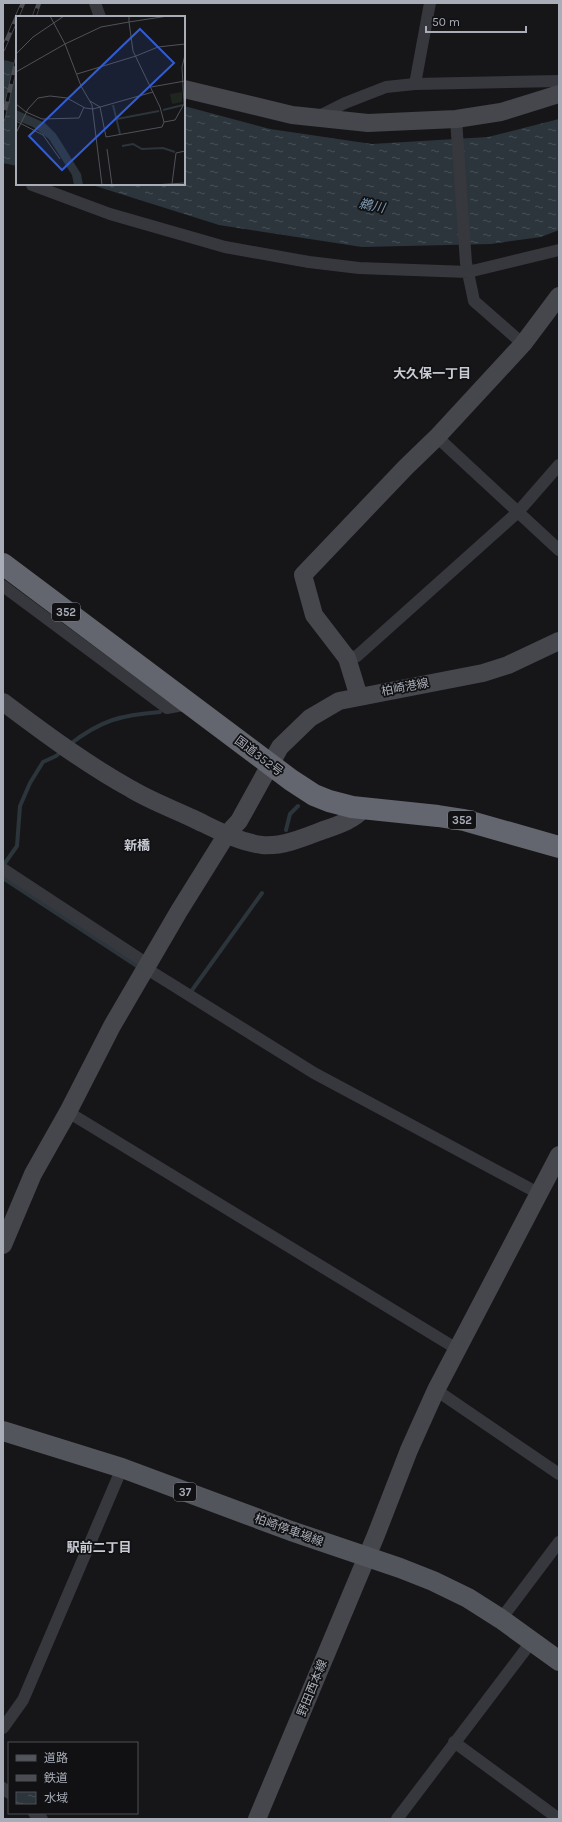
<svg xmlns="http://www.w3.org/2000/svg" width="562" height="1822" viewBox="0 0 562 1822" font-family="Karla,'Noto Sans JP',sans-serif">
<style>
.water{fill:url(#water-ripples)}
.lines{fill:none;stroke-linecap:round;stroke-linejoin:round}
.stream{stroke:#2c353c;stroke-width:4}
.street{stroke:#37383d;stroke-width:12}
.secondary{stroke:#45474d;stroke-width:18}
.primary{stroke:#53555c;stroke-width:20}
.highway{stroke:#63666e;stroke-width:22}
.rail-casing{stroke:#4a4c52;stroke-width:4.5}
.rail{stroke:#111113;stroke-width:3;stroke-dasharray:9;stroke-linecap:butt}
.labels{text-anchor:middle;stroke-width:3.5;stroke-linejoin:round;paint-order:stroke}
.shield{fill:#111113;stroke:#7b7e86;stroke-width:1}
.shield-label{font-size:11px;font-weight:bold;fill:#a8adb8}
.street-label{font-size:12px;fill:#a8adb8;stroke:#111113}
.water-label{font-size:13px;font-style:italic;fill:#7f9bb3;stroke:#111113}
.neighbourhood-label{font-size:13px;font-weight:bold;fill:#c9ccd4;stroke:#111113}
.inset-river{fill:none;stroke:#2c353c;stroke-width:2}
.inset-road{fill:none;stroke:#505258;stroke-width:1}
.view{fill:#325cd3;fill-opacity:0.15;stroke:#325cd3;stroke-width:2}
.inset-edge{fill:none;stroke:#a8adb8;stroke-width:2}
</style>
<defs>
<pattern id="water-ripples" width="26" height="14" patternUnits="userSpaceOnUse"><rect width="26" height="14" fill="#2c353c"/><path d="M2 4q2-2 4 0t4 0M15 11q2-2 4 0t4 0" fill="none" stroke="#485056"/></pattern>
</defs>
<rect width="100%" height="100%" fill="#161618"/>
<path class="water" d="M 3,60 L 17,63 L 17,166 L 3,163 Z
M 184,106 L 270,129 L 372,144 L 488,137 L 559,119 L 559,230 L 541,237 L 491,244 L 362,247 L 219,225 L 89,184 L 184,184 Z"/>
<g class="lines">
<path class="stream" d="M 69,745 C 101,720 121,715 160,712
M 286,830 L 290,814 L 298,806
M 5,863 L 17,846 L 20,806 L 30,783 L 43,762 L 56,756 L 62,751
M 3,878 L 140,968
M 190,993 L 262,893"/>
<path class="street" d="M 95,3 L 100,17
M 415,84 L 430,3
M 317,117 L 345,103 L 386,87 L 415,84 L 559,81
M 456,119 L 466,263 L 474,301 L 523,344
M 32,185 L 110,214 L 225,247 L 309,262 L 359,268 L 468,272 L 559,250
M 437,437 L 559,550
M 3,586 L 167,708 L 188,704
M 347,658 L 357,656 L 518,512 L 559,465
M 3,869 L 149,965
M 147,969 L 314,1073 L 538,1193
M 68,1112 L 457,1349
M 436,1390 L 559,1474
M 501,1619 L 559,1542
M 3,1728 L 23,1700 L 122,1468
M 454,1742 L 559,1819
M 3,1788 L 9,1793
M 34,1813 L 42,1819
M 397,1819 L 532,1641"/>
<path class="secondary" d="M 184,89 L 292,115 L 368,123 L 456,119 L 501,112 L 559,94
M 359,697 L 347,658 L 314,615 L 303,575 L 406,467 L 437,437 L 523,344 L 559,296
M 3,702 C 44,733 86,764 131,789 C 151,801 173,809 194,819 C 215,829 238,842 262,845 C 281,847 303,838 321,831 C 335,826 353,821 363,809
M 3,1245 L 33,1174 L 68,1112 L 112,1026 L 179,911 L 227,834 L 239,821 L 280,747 L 310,718 L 339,701 L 483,673 L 508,665 L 559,641
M 257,1819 L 376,1535 L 409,1450 L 436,1390 L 559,1155"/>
<path class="primary" d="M 3,1431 L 122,1468 L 291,1531 L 400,1568 L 433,1581 L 468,1598 L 501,1619 L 559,1661"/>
<path class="highway" d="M 3,564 L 291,780 L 314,795 L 329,801 L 352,807 L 438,816 L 464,820 L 559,847"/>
<defs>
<path id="rail" d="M 34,17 L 39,3
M 3,49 L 23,3
M 3,119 L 17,59"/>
</defs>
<use href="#rail" class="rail-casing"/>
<use href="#rail" class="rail"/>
</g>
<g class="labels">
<g class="shield">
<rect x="52" y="603" width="28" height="18" rx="3"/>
<rect x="448" y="811" width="28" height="18" rx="3"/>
<rect x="174" y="1483" width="22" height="18" rx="3"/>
</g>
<g class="shield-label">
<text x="66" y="616">352</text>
<text x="462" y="824">352</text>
<text x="185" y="1496">37</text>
</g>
<g class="street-label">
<text transform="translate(405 687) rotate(-11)" y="4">柏崎港線</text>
<text transform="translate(259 756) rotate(37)" y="4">国道352号</text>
<text transform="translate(289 1530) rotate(20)" y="4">柏崎停車場線</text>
<text transform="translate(312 1688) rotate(-68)" y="4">野田西本線</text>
</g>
<g class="water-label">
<text transform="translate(372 205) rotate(11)" y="5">鵜川</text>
</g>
<g class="neighbourhood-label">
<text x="432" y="378">大久保一丁目</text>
<text x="137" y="850">新橋</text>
<text x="99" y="1552">駅前二丁目</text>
</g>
</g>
<g transform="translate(16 16)">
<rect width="169" height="169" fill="#161618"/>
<path d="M 166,76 L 166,86 L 156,88 L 154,78 Z" fill="#1e261f"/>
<path d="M 0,94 L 29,107 L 40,118 L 65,158 L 67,169 L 58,169 L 56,159 L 33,123 L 17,111 L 0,104 Z" fill="#2c353c"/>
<path class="inset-river" d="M 97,89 L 104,118M 147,94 L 167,89M 101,103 L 143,95M 106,130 L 117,128 L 126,133 L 147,132 L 159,136"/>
<path class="inset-road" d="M 34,0 L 49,28M 0,38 L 17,21 L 48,0M 120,40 L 142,31 L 169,28M 0,56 L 49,28M 61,58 L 120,40M 135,71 L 169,65M 74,85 L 84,91 L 90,121 L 146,111 L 148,106 L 159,104 L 168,88 L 166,51 L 169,39M 0,88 L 10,96M 77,93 L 137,76M 10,96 L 26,103 L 63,102 L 68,91M 0,105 L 27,119 L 44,143M 148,106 L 144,91 L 117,35 L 113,6 L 152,0M 0,117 L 12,93 L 22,82 L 34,80 L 51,82 L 69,92 L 77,93M 91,133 L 96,169M 156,168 L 160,137 L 169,135M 86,169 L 76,89 L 65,70 L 49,28 L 85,11 L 113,6 L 113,0M 137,169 L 169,167"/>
<path class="view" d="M 124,13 L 158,47 L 46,154 L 13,120 Z"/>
<rect width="169" height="169" class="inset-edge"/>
</g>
<rect width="562" height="1822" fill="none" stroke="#a8adb8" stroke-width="8"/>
<rect x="8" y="1742" width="130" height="72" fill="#111113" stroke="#4d4f55"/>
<rect x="16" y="1755" width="20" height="6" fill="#53555c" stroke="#4d4f55"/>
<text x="44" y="1762" font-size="12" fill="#a8adb8">道路</text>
<rect x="16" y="1775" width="20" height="6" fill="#4a4c52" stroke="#4d4f55"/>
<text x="44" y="1782" font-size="12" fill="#a8adb8">鉄道</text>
<rect x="16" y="1792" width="20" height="12" fill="url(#water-ripples)" stroke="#4d4f55"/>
<text x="44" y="1802" font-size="12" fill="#a8adb8">水域</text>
<path d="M426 26v6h100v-6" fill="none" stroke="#a8adb8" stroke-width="2"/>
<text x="432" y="26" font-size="12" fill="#a8adb8" stroke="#111113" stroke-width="3" paint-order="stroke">50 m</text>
</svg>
